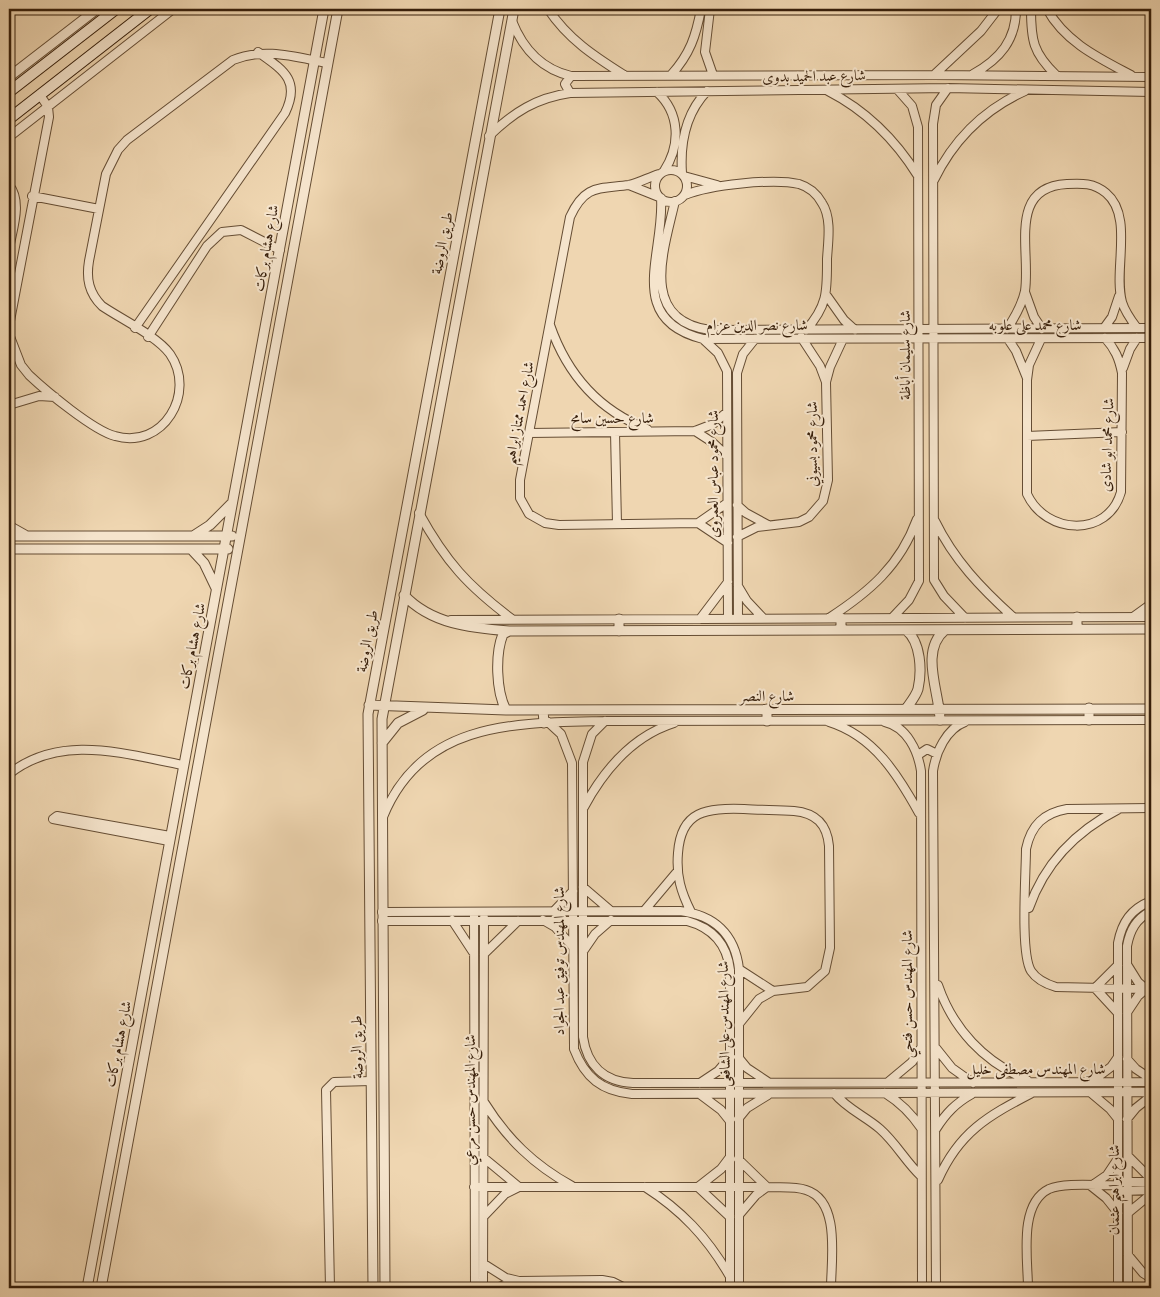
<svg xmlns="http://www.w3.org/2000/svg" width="1160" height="1297" viewBox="0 0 1160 1297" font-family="Alegreya,Amiri,serif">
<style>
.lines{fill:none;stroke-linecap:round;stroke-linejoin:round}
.minor-casing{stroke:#654d34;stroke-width:10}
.tertiary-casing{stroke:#654d34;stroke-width:11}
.secondary-casing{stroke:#371f0b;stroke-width:12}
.minor{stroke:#f5e4cc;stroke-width:8}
.tertiary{stroke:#f5e4cc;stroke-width:9}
.secondary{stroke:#f5e4cc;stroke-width:10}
.labels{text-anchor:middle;stroke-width:4;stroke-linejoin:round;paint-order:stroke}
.street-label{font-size:15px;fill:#371f0b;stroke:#f5e4cc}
</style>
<rect width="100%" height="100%" fill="#efd6b1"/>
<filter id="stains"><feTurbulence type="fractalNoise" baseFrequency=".004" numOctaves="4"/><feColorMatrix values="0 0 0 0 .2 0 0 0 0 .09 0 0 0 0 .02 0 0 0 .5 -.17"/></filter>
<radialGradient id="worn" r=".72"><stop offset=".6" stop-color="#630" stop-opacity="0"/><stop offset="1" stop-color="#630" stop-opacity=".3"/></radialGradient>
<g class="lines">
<defs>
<path id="minor" d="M 548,9 C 568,39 594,56 624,75
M 710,9 L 705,52 L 713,75
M 1031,9 C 1031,40 1033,53 1056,75
M 1047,9 C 1065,42 1099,58 1131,75
M 512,21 C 523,49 541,69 571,76 L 934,75 L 1151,77
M 973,74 C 1000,59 1016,40 1016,9
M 671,75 C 690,54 696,36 701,9
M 934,75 L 981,31 L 998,9
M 948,88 L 936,105 L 933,124 L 934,580 L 944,596 L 965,618
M 828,91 C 867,111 895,139 918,176
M 657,92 C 680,113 681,145 664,171
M 570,93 L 565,84 L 571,76
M 489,136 C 514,112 536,98 570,93 L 948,88 L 1151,92
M 9,137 L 173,9
M655 186a16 16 0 1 1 32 0a16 16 0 1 1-32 0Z
M 682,173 C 680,143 686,113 707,91
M 659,174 C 649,177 639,183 629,185 C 599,189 585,184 570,217 L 520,480 L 520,498 L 529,514 L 545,523 L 559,525 L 698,523 L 727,503
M 684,176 L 717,185
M 934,180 C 954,139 983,110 1025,91
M 9,185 C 23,202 12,230 9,249
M 629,185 L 659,197
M 685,195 C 709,185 774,178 799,184 C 809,187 817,194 822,203 C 832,218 828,242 827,259 C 827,291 828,305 806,330
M 32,196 L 99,209
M 661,198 C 665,253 624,319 703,339 L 1151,338
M 675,201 C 664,250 638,320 710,330 L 1151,328
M 1025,292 L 1034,317 L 1042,329
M 827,296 L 844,320 L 855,330
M 550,325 C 567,374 598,410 647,429
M 9,326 L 49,117 L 48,107 L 40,95
M 135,328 L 285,113 C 301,80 283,70 258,52
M 1104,328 L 1112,317 L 1119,296
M 1007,329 C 1015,317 1022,305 1025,291 C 1031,251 1007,187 1067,184 C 1082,183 1094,183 1106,193 C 1134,216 1113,270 1122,302 C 1125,312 1131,320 1137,328
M 9,334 L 21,365 L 29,375 C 46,391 94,431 115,436 C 163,450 197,393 170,354 C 157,336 121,319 102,306 C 89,293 86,279 89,261 L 106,174 L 118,150 L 127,140 L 233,60 C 264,47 295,57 327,63
M 148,337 L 207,246 L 222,232 L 241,230 L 280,250
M 801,337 L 820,366 L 826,382
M 703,339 L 718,353 L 727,371 L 728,618
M 1008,339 L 1016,351 L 1027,378
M 1041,339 L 1029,365 L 1027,380 L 1027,494 C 1046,535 1108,538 1121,492 L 1122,373 C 1119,358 1115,349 1105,338
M 1123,368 L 1130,349 L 1137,338
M 9,405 L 39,396 L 55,397
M 695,431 L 712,442 L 727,456
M 615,432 L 617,524
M 529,433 L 695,431 L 713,424 L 727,412
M 1027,436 L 1122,432
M 737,505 L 746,513 L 768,525
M 419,513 C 446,562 468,586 512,619
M 935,521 C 954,560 981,588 1013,617
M 698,523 L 728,543
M 737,537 L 757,527 L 799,522 L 809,517 L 823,501 L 828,480 L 826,382 L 830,367 L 843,339
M 738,586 L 747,601 L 763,618
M 1133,617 L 1151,604
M 738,618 L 737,373 L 743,354 L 755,339
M 829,618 C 869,592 900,566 917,519
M 892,618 L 909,600 L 919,581 L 918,127 L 912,106 L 897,89
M 700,619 L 728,582
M 451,620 L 1151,617
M 605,721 L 592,734 L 583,762 L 583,1037 C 587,1065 604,1082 633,1083 L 1151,1082
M 548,722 L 561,734 L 572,763 L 574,1049 C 585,1078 602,1091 632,1094 L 1151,1092
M 829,722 C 874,736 898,775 919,813
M 885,722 C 907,727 918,751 921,771 L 922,1288
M 918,755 L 927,749 L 937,754
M 9,774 C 61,733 124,754 183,765
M 584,807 C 604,770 633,736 674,723
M 1151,808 L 1067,809 C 1044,813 1031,825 1026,849 C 1026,873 1020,953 1031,971 C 1037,980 1046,984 1056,987 L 1151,989
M 383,817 C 422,720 517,723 605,721 L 1151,720
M 169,841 L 53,819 L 57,816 L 170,836
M 583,887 L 611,911
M 1029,908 C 1045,862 1076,831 1119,809
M 554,911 L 573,891
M 644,911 L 676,873
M 382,912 L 680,911 C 714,915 735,934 739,969 L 739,1288
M 691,912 C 681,892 676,876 678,853 C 681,810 707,808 744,809 C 760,810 777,810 794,811 C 816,813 827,824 829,846 L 830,948 L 825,971 L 807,987 L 773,991 L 759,999 L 739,1024
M 474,916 L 475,1288
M 452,920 L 473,952
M 543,920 L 555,927 L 573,947
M 382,921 L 687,921 C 713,928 727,944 730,970 L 730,1288
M 584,950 L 595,934 L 611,920
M 484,954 L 518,921
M 1118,965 L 1095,988 L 1118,1013
M 1128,966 L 1138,982 L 1146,989 L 1138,996 L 1128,1011
M 739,969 L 773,991
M 938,985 C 953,1029 984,1062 1027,1080
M 936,1048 L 952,1068 L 973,1083
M 738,1057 L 747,1068 L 768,1082
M 1127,1059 L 1136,1069 L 1151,1079
M 888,1082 L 912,1062 L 921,1048
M 1091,1082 L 1111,1067 L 1118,1057
M 700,1083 L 718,1071 L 730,1057
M 834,1093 C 847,1109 865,1116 880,1129 C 896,1143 906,1162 921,1176
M 885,1093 C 901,1103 911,1113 921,1128
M 1091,1093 L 1110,1109 L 1118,1119
M 701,1095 L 721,1110 L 729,1120
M 484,1102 C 507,1139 534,1165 572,1186
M 738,1119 L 747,1108 L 768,1095
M 1127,1119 L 1136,1108 L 1151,1096
M 936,1129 C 946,1113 956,1103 972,1094
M 1128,1156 L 1151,1179
M 738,1159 L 767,1187 L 756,1195 L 739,1215
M 1117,1160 L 1107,1175 L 1091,1186 L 1106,1198 L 1118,1213
M 938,1180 C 959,1132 988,1116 1032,1093
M 1123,1182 L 1151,1182
M 474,1187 L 767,1187 C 780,1188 794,1186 806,1190 C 841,1201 831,1260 831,1288
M 645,1187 C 681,1210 707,1237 729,1275
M 1123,1191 L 1151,1190
M 1128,1213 L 1151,1194
M 484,1216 L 505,1194 L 519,1187 L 484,1158
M 730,1217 L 698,1187 L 721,1169 L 730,1157
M 1128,1255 L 1143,1273 L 1151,1278
M 484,1264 L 506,1278 L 519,1281 L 602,1280 L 613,1282 L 625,1288
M 330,1288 L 326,1090 L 334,1082 L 371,1081
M 483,1288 L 484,918
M 496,1288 L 517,1281
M 936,1288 L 933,771 C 936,752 946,729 965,722
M 1028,1288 C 1028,1260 1018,1204 1049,1189 C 1066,1182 1099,1186 1118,1185
M 1118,1288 L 1118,943 C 1122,922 1131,909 1151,901
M 1128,1288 L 1127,946 C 1130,930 1136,919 1151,911"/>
<path id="tertiary" d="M 9,77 L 97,9
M 9,526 L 25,535
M 9,536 L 232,536
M 193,536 L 210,525 L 231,504
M 9,549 L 228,549
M 191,549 L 204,563 L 216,588
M 404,595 C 431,624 471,628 509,631 L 1151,629
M 1077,617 L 1077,629
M 841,618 L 841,630
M 619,619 L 619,631
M 369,705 L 506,710 L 1151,709
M 906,709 C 910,703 916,696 918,689 C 922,671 921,642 906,630
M 506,710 C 496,691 495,654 503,634 L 509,631
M 543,710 L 544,723
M 940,720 C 940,694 919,651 945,630
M 1089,720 L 1089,708
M 767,721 L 767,709
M 382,743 L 398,723 L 423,710
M 87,1288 L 324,9
M 101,1288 L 338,9
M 373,1288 L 368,714 L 500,9
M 385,1288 L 382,719 L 514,9"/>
<path id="secondary" d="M 9,92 L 116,9
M 9,119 L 150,9"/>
</defs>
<use href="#minor" class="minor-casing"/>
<use href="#tertiary" class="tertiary-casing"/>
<use href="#secondary" class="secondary-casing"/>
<use href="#minor" class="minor"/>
<use href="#tertiary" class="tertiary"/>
<use href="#secondary" class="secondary"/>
</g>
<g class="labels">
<g class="street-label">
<text transform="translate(814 76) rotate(-1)" y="5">شارع عبد الحميد بدوى</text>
<text transform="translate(442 243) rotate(-79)" y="5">طريق الروضة</text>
<text transform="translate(266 248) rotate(-80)" y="5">شارع هشام بركات</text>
<text x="757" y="330">شارع نصر الدين عزام</text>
<text x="1035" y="330">شارع محمد على علوبه</text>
<text transform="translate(905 355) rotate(-90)" y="5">شارع سليمان أباظة</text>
<text transform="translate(519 413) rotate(-79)" y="5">شارع احمد ممتاز ابراهيم</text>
<text x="612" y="423">شارع حسين سامح</text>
<text transform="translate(812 444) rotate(-90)" y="5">شارع محمود بسيوني</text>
<text transform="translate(1107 445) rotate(-88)" y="5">شارع محمد ابو شادى</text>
<text transform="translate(713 474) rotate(-90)" y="5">شارع محمود عباس العمروى</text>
<text transform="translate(367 641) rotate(-79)" y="5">طريق الروضة</text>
<text transform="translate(192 646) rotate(-79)" y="5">شارع هشام بركات</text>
<text x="767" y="701">شارع النصر</text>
<text transform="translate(559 961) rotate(-90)" y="5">شارع المهندس توفيق عبد الجواد</text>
<text transform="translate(907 994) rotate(-90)" y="5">شارع المهندس حسن فتحي</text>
<text transform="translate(724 1024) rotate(-91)" y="5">شارع المهندس على الشافعى</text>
<text transform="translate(118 1044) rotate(-79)" y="5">شارع هشام بركات</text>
<text transform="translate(357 1047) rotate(-91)" y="5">طريق الروضة</text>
<text x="1036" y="1074">شارع المهندس مصطفى خليل</text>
<text transform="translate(470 1100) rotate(-90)" y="5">شارع المهندس حسن مرعي</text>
<text transform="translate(1114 1190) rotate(-90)" y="5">شارع ابراهيم عثمان</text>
</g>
</g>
<rect width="1160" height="1297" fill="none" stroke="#efd6b1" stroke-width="30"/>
<rect x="10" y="10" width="1140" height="1277" fill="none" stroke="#371f0b" stroke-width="2.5"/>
<rect x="15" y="15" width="1130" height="1267" fill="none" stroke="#371f0b"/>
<rect width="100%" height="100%" filter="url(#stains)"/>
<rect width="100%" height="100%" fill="url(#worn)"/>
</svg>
